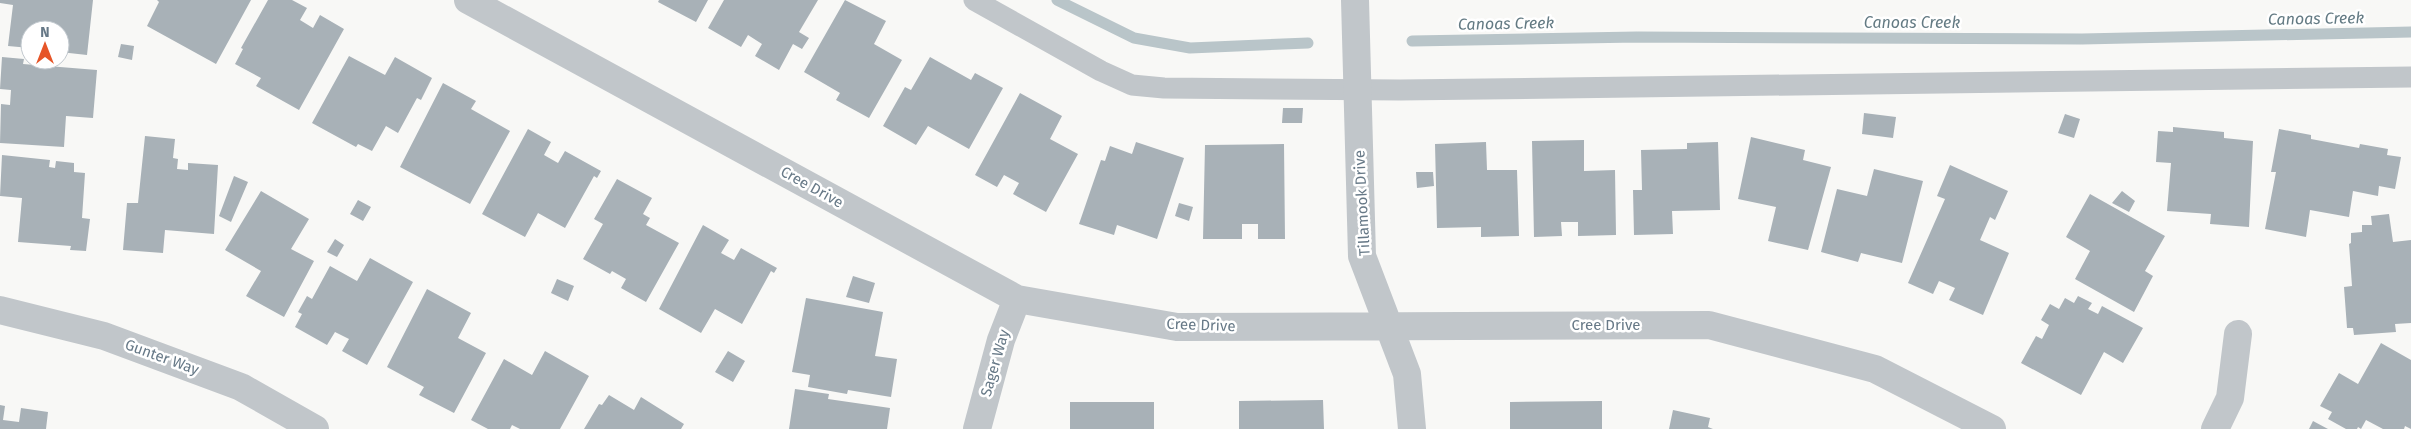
<svg xmlns="http://www.w3.org/2000/svg" width="2411" height="429" viewBox="0 0 2411 429" font-family="'Fira Sans',sans-serif">
<style>
.lines{fill:none;stroke-linecap:round;stroke-linejoin:round}
.stream{stroke:#b9c5c9;stroke-width:11}
.building{fill:#a8b1b7}
.service{stroke:#c1c6ca;stroke-width:21}
.minor{stroke:#c1c6ca;stroke-width:28}
.labels{text-anchor:middle;stroke-width:5;stroke-linejoin:round;paint-order:stroke}
.street-label{font-size:15px;fill:#677987;stroke:#fff}
.water-label{font-size:16px;font-style:italic;fill:#637a83;stroke:#fff}
</style>
<rect width="100%" height="100%" fill="#f8f8f6"/>
<g class="lines">
<path class="stream" d="M 1057,0 L 1134,38 L 1190,48 L 1308,43
M 1412,41 L 1637,37 L 2082,39 L 2411,32"/>
</g>
<path class="building" d="M 0,0 L 93,0 L 87,55 L 60,52 L 60,30 L 30,30 L 30,48 L 8,46 L 13,5 L 0,3 Z
M 157,0 L 251,0 L 216,64 L 147,26 L 159,2 Z
M 268,0 L 292,0 L 307,8 L 300,20 L 313,28 L 320,15 L 344,29 L 299,110 L 256,86 L 261,78 L 235,64 L 243,49 L 241,48 Z
M 659,0 L 708,0 L 696,22 L 658,2 Z
M 724,0 L 818,0 L 799,32 L 809,38 L 802,49 L 793,44 L 779,70 L 755,56 L 762,44 L 748,35 L 741,47 L 708,28 Z
M 845,0 L 886,21 L 874,44 L 902,60 L 869,118 L 836,100 L 840,93 L 804,72 Z
M 121,44 L 134,46 L 132,60 L 118,57 Z
M 349,56 L 385,75 L 395,57 L 432,78 L 421,100 L 417,98 L 398,133 L 386,126 L 372,151 L 358,144 L 356,147 L 312,123 Z
M 2,57 L 24,59 L 23,64 L 97,70 L 93,118 L 66,116 L 64,147 L 0,143 L 1,104 L 10,105 L 11,90 L 0,89 Z
M 930,57 L 971,80 L 975,73 L 1003,88 L 969,149 L 928,126 L 916,145 L 883,126 L 905,87 L 911,90 Z
M 443,83 L 476,101 L 471,109 L 510,131 L 470,204 L 400,167 Z
M 1020,93 L 1062,116 L 1050,139 L 1078,154 L 1046,212 L 1013,194 L 1019,183 L 1004,175 L 997,187 L 975,175 Z
M 1283,108 L 1303,108 L 1302,123 L 1282,123 Z
M 1864,113 L 1896,117 L 1893,138 L 1862,134 Z
M 2065,114 L 2080,119 L 2074,138 L 2058,133 Z
M 2173,127 L 2224,132 L 2224,138 L 2253,141 L 2249,227 L 2210,224 L 2211,214 L 2167,211 L 2171,163 L 2156,162 L 2158,131 L 2173,132 Z
M 528,129 L 551,142 L 544,155 L 558,163 L 565,151 L 601,171 L 597,178 L 594,176 L 565,228 L 538,213 L 525,237 L 482,214 Z
M 2279,129 L 2311,135 L 2311,139 L 2359,148 L 2360,144 L 2388,149 L 2387,155 L 2401,157 L 2395,189 L 2379,186 L 2378,196 L 2353,191 L 2349,217 L 2310,210 L 2306,237 L 2265,229 L 2276,172 L 2271,172 Z
M 145,136 L 175,139 L 173,158 L 178,159 L 177,169 L 188,170 L 188,163 L 218,165 L 214,234 L 165,230 L 163,253 L 123,250 L 127,203 L 138,203 Z
M 1751,137 L 1805,150 L 1803,160 L 1831,167 L 1808,250 L 1768,241 L 1776,207 L 1738,199 Z
M 1584,140 L 1584,171 L 1615,170 L 1616,235 L 1578,236 L 1578,222 L 1561,222 L 1562,236 L 1534,237 L 1532,141 Z
M 1136,142 L 1184,158 L 1157,239 L 1117,225 L 1114,235 L 1079,224 L 1101,160 L 1105,161 L 1110,146 L 1132,154 Z
M 1486,142 L 1487,170 L 1517,170 L 1519,236 L 1481,237 L 1481,227 L 1437,228 L 1435,144 Z
M 1718,142 L 1720,210 L 1672,211 L 1673,234 L 1634,235 L 1633,190 L 1642,190 L 1641,150 L 1687,149 L 1687,143 Z
M 1284,144 L 1285,239 L 1258,239 L 1258,224 L 1242,224 L 1242,239 L 1203,239 L 1205,145 Z
M 2,155 L 50,160 L 49,167 L 55,168 L 56,161 L 74,163 L 74,172 L 85,173 L 82,218 L 90,219 L 86,251 L 70,250 L 71,246 L 18,242 L 22,198 L 0,196 Z
M 1950,165 L 2008,191 L 1995,220 L 1990,217 L 1980,240 L 2009,253 L 1983,315 L 1949,300 L 1955,288 L 1939,281 L 1933,294 L 1908,283 L 1945,199 L 1937,196 Z
M 1874,169 L 1923,181 L 1902,263 L 1861,253 L 1858,262 L 1821,252 L 1837,189 L 1867,196 Z
M 1416,172 L 1433,172 L 1434,186 L 1417,188 Z
M 234,176 L 248,182 L 231,222 L 219,216 Z
M 617,179 L 652,198 L 643,214 L 650,218 L 646,225 L 679,243 L 646,302 L 621,288 L 626,279 L 612,271 L 610,274 L 583,259 L 603,224 L 594,219 Z
M 261,191 L 309,219 L 291,249 L 314,261 L 284,317 L 246,296 L 261,271 L 225,250 Z
M 2122,191 L 2135,201 L 2129,212 L 2112,203 Z
M 2090,194 L 2165,236 L 2145,271 L 2153,276 L 2134,312 L 2075,279 L 2090,251 L 2066,237 Z
M 358,200 L 371,207 L 363,221 L 350,214 Z
M 1179,203 L 1193,207 L 1189,221 L 1175,216 Z
M 2389,214 L 2393,242 L 2411,240 L 2411,323 L 2395,324 L 2396,332 L 2354,335 L 2353,328 L 2347,328 L 2344,287 L 2352,286 L 2349,244 L 2351,243 L 2351,233 L 2362,232 L 2362,225 L 2372,225 L 2371,216 Z
M 703,225 L 729,240 L 721,253 L 734,260 L 741,248 L 777,268 L 774,273 L 771,271 L 742,324 L 715,309 L 701,333 L 659,309 Z
M 335,239 L 344,245 L 337,257 L 327,252 Z
M 370,258 L 413,282 L 367,365 L 342,351 L 349,339 L 335,332 L 327,345 L 295,327 L 302,314 L 298,312 L 307,296 L 312,299 L 330,266 L 357,281 Z
M 853,276 L 875,283 L 869,303 L 846,297 Z
M 557,279 L 574,286 L 568,301 L 551,293 Z
M 427,289 L 471,313 L 458,338 L 486,353 L 454,413 L 419,395 L 424,387 L 387,367 Z
M 2078,296 L 2092,303 L 2088,309 L 2098,314 L 2102,306 L 2143,328 L 2123,363 L 2104,352 L 2081,395 L 2021,363 L 2036,336 L 2042,339 L 2049,325 L 2041,320 L 2050,304 L 2059,309 L 2065,298 L 2074,303 Z
M 806,298 L 883,312 L 875,356 L 897,359 L 891,397 L 848,390 L 847,394 L 808,387 L 810,375 L 792,372 Z
M 2381,343 L 2411,360 L 2411,429 L 2405,426 L 2404,429 L 2383,429 L 2366,420 L 2361,429 L 2358,427 L 2357,429 L 2346,429 L 2328,419 L 2332,412 L 2320,406 L 2339,373 L 2358,384 Z
M 545,351 L 589,376 L 560,429 L 520,429 L 512,425 L 510,429 L 488,429 L 471,420 L 504,359 L 532,375 Z
M 728,351 L 745,361 L 733,382 L 715,372 Z
M 795,389 L 829,394 L 828,399 L 890,408 L 887,429 L 789,429 Z
M 609,395 L 634,410 L 641,397 L 684,424 L 681,429 L 584,429 L 599,404 L 602,405 Z
M 1323,400 L 1324,429 L 1239,429 L 1239,401 Z
M 1602,401 L 1602,429 L 1510,429 L 1510,402 Z
M 1070,402 L 1154,402 L 1154,429 L 1070,429 Z
M 0,405 L 5,406 L 3,420 L 19,422 L 21,408 L 48,412 L 46,429 L 0,429 Z
M 1673,410 L 1710,418 L 1708,427 L 1713,429 L 1669,429 Z
M 2313,421 L 2328,429 L 2309,429 Z"/>
<g class="lines">
<path class="service" d="M 974,0 L 1101,71 L 1132,85 L 1164,88 L 1400,90 L 2411,77"/>
<path class="minor" d="M 468,0 L 1017,299 L 1177,327 L 1709,325 L 1875,369 L 1992,429
M 1355,0 L 1362,256 L 1407,374 L 1412,429
M 0,310 L 104,336 L 241,387 L 315,429
M 977,429 L 1001,340 L 1017,299
M 2215,429 L 2230,398 L 2238,334"/>
</g>
<g class="labels">
<g class="street-label">
<text transform="translate(812 187) rotate(29)" y="5">Cree Drive</text>
<text transform="translate(1362 203) rotate(-93)" y="5">Tillamook Drive</text>
<text transform="translate(1201 325) rotate(2)" y="5">Cree Drive</text>
<text x="1606" y="330">Cree Drive</text>
<text transform="translate(162 357) rotate(20)" y="5">Gunter Way</text>
<text transform="translate(995 363) rotate(-74)" y="5">Sager Way</text>
</g>
<g class="water-label">
<text transform="translate(2316 18) rotate(-1)" y="6">Canoas Creek</text>
<text x="1912" y="28">Canoas Creek</text>
<text transform="translate(1506 23) rotate(-1)" y="6">Canoas Creek</text>
</g>
</g>
<g transform="translate(45 45)"><circle r="24" fill="#ffffff" stroke="#c2c9cf"/>
<path d="M0-4L9 19L0 12L-9 19Z" fill="#e65528"/>
<text y="-8" font-size="14" font-weight="bold" text-anchor="middle" fill="#677987">N</text>
</g>
</svg>
